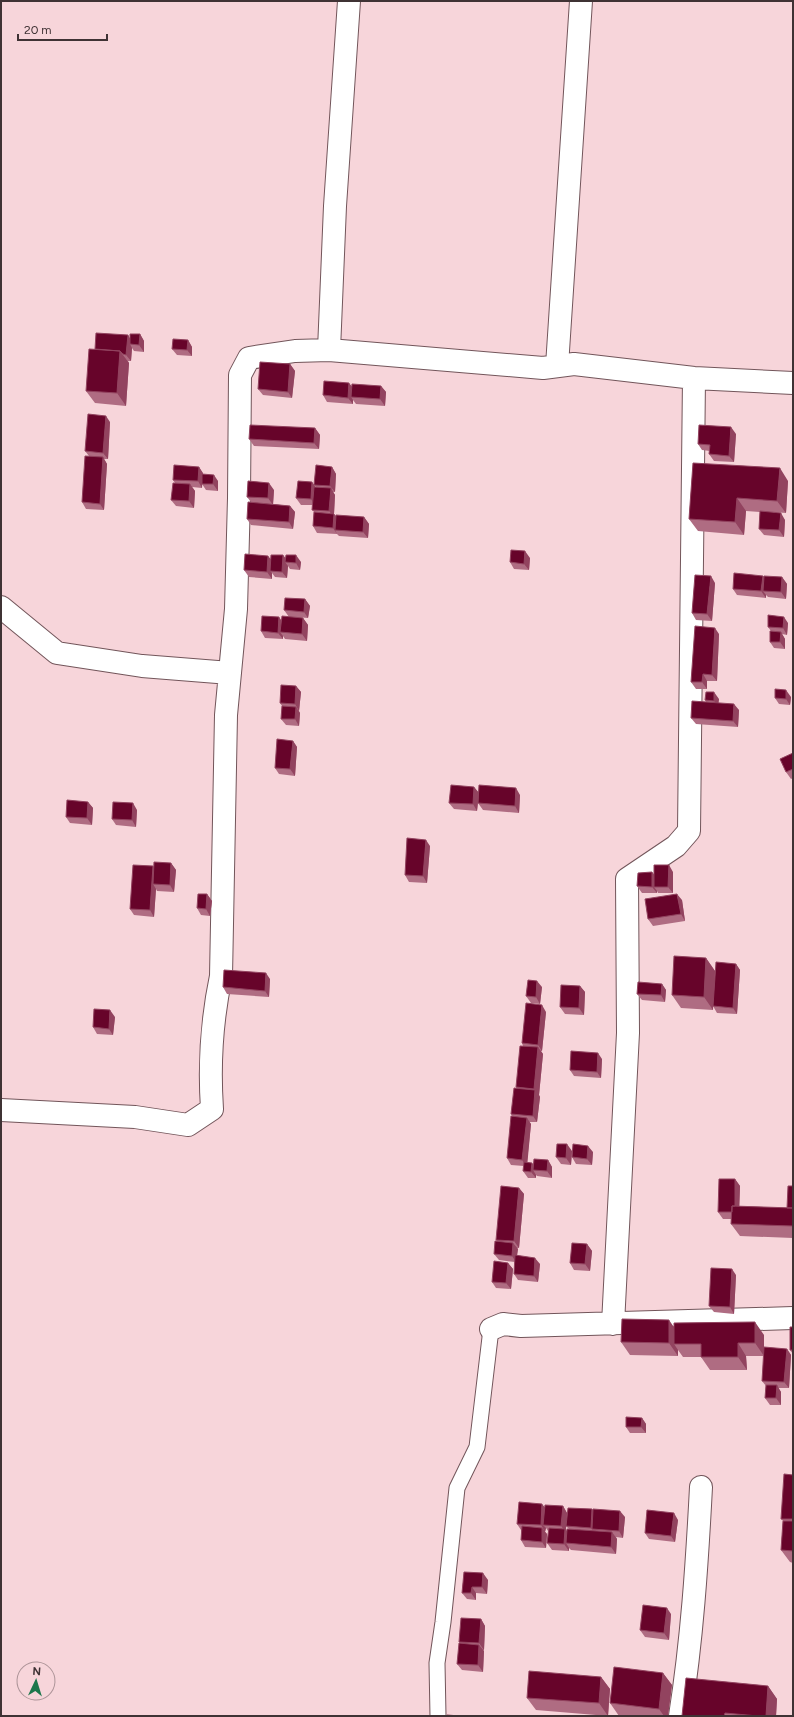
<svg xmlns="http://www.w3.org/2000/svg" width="794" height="1717" viewBox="0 0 794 1717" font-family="Figtree,sans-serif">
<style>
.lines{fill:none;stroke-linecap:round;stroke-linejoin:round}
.service-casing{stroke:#72555a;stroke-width:17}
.minor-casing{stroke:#72555a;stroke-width:24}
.service{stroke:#fff;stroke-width:15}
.minor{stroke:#fff;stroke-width:22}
.wall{fill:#af6c82;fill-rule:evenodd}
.shaded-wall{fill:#92435f}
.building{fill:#67042a;stroke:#92435f}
</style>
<rect width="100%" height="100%" fill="#f7d5da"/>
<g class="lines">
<defs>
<path id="service" d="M 438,1716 L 437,1663 L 443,1622 L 457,1488 L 477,1447 L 491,1329"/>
<path id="minor" d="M 329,350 L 335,206 L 349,1
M 557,366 L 581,1
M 1,607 L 57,653 L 142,666 L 230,673
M 1,1110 L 135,1117 L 188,1125 L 212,1109 C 209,1065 212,1019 221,976 L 226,715 L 236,609 L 239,498 L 240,375 L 249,358 L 295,351 L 329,350 L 543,368 L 574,364 L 694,378 L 793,383
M 613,1324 L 628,1033 L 627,879 L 676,846 L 689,831 L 694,378
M 491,1329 L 503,1324 L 521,1326 L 793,1318
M 680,1716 C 692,1640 697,1564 701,1487"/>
</defs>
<use href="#service" class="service-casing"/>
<use href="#minor" class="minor-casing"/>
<use href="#service" class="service"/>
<use href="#minor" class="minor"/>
</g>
<path class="wall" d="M 140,334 L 144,341 L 144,352 L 134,351 L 132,348 L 131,361 L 128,361 L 129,363 L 126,406 L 95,403 L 86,391 L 95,349 L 128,335 L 130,339 Z
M 188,340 L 192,347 L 192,356 L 177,355 L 172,349 Z
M 290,364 L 295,371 L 292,398 L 263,395 L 258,389 Z
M 381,386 L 386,392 L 385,406 L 356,404 L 353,400 L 353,404 L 327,402 L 323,395 L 352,387 Z
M 110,422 L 108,459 L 104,459 L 107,464 L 104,510 L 86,509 L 82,502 L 89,456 L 85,451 Z
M 315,428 L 320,435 L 319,449 L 254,446 L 249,439 Z
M 736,434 L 734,462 L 714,461 L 709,454 L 710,451 L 702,450 L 698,444 Z
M 693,463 L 788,481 L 786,513 L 772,512 L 785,520 L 784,537 L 764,535 L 759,529 L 760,512 L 746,511 L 744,535 L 698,531 L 689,519 Z
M 199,467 L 203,474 L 218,481 L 218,491 L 206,490 L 202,484 L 202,488 L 192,487 L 195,491 L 194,508 L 176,506 L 171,500 L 175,483 L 173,480 Z
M 332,467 L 336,474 L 335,492 L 333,492 L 335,495 L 334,514 L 336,516 L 364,517 L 369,524 L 368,538 L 339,536 L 337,534 L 317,533 L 313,526 L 314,512 L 312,510 L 313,505 L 301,505 L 296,498 L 312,482 L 315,487 L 316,487 L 314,485 Z
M 274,490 L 273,504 L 290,506 L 295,512 L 293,529 L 251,525 L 247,519 L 251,502 L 247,497 Z
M 283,555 L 286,559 L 301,562 L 300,570 L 290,569 L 288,566 L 287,578 L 275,577 L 272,573 L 272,579 L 249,577 L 244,570 L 268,556 L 271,560 Z
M 530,558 L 529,570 L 514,569 L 510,562 Z
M 763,576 L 764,577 L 782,577 L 787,584 L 786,599 L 768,597 L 766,595 L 766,598 L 737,595 L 733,589 Z
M 715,583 L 712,621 L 696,620 L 692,613 Z
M 305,599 L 310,606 L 308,618 L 295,617 L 303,618 L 308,625 L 307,641 L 285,639 L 283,636 L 283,639 L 265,638 L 261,631 L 289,617 L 284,610 Z
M 788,623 L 787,635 L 782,634 L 785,639 L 785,649 L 774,648 L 770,642 L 771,631 L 768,627 Z
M 719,634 L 717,681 L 707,681 L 707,689 L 696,689 L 691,682 Z
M 296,686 L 301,692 L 299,711 L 300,713 L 299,726 L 286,725 L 281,719 L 282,706 L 280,703 Z
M 791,697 L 790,705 L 779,704 L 775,698 Z
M 719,699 L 718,703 L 739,710 L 738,727 L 696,724 L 691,718 L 706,702 L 705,700 Z
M 293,741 L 297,747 L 295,776 L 279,774 L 275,768 Z
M 793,753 L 793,778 L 791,779 L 786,772 Z
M 474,787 L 479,793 L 477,811 L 454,809 L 449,803 Z
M 520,795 L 519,813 L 483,810 L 478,803 Z
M 88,802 L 93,808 L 92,825 L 70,823 L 66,817 Z
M 137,810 L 136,827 L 116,825 L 112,819 Z
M 430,846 L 427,883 L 409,882 L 405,875 Z
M 171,863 L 176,870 L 174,892 L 157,891 L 156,889 L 154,917 L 134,915 L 130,909 L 153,866 L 154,868 Z
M 652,872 L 654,874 L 673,872 L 673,893 L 658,893 L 657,891 L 657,893 L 642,893 L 637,886 Z
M 207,894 L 212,901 L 210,916 L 201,915 L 197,908 Z
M 682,900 L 685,921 L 653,926 L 648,919 Z
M 706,958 L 715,971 L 736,964 L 740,970 L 737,1014 L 717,1013 L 713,1006 L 713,1010 L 681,1008 L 672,995 Z
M 270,979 L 269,997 L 227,994 L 223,987 Z
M 662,984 L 666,990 L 665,1002 L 642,1000 L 637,994 Z
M 580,986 L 585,992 L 584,1015 L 565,1014 L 560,1007 Z
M 542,987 L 540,1004 L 531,1003 L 526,996 Z
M 546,1012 L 542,1051 L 541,1051 L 543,1054 L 539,1095 L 540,1097 L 537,1122 L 529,1122 L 531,1124 L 527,1162 L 533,1164 L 548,1160 L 552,1167 L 552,1178 L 537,1176 L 536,1175 L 536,1178 L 528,1178 L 523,1171 L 524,1166 L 511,1165 L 507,1158 L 513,1117 L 511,1114 L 517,1089 L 516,1087 L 523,1046 L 522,1043 Z
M 115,1017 L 113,1035 L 97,1034 L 93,1027 Z
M 602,1059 L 601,1078 L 574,1076 L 570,1070 Z
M 572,1151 L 571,1165 L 561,1164 L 556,1157 Z
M 593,1152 L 592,1165 L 576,1164 L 572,1157 Z
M 735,1179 L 740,1186 L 739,1206 L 787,1208 L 793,1186 L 793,1238 L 740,1236 L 731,1224 L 731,1219 L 723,1219 L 718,1212 Z
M 519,1188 L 524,1194 L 519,1248 L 517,1248 L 518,1249 L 517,1255 L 540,1264 L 538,1282 L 518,1280 L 514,1274 L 515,1262 L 499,1260 L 494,1254 L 497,1241 L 496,1240 Z
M 587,1244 L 592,1251 L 590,1271 L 574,1270 L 570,1263 Z
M 508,1263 L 513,1269 L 511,1289 L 496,1288 L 492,1282 Z
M 736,1275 L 734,1314 L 714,1312 L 709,1306 Z
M 674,1326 L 764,1335 L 764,1348 L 787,1349 L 791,1355 L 789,1388 L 778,1388 L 781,1392 L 781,1405 L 770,1405 L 765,1398 L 766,1386 L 762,1381 L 764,1356 L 746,1356 L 747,1370 L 710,1370 L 701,1357 L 683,1357 L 678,1350 L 678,1356 L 630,1355 L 621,1342 Z
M 793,1327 L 793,1354 L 790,1350 Z
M 642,1418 L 646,1424 L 646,1433 L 630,1433 L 626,1427 Z
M 793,1475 L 793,1563 L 790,1562 L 781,1550 L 783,1521 L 781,1519 Z
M 563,1506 L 567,1513 L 593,1511 L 625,1517 L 623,1538 L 616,1537 L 617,1539 L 616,1554 L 571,1550 L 569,1548 L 569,1551 L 552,1550 L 547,1543 L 548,1531 L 546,1528 L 545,1532 L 547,1534 L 546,1548 L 525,1547 L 521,1540 L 521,1530 L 517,1524 L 545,1507 ZM 566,1526 L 569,1529 L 567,1531 L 566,1530 Z
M 678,1520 L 675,1542 L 649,1539 L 645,1533 Z
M 464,1572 L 488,1580 L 487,1594 L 476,1593 L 476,1600 L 467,1599 L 462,1593 Z
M 671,1614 L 669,1640 L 645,1637 L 640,1630 Z
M 481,1619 L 485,1626 L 484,1650 L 483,1650 L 484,1651 L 483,1672 L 462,1670 L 457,1664 L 460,1643 L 459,1642 Z
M 663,1673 L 672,1685 L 668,1716 L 619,1716 L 610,1703 Z
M 601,1677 L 610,1689 L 608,1716 L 536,1710 L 527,1698 Z
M 768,1686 L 777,1699 L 776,1716 L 682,1716 Z"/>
<path class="shaded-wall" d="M 140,334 L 144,341 L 144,352 L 139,345 Z
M 128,335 L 132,342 L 130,344 L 132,348 L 131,361 L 126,355 Z
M 188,340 L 192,347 L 192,356 L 187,350 Z
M 120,351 L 129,363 L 126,406 L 117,393 Z
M 290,364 L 295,371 L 292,398 L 288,392 Z
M 349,383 L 354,389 L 351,397 L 353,400 L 353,404 L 348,398 Z
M 381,386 L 386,392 L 385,406 L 380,399 Z
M 106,416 L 110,422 L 108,459 L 103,453 Z
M 731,427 L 736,434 L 734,462 L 729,456 Z
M 315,428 L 320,435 L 319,449 L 314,443 Z
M 103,457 L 107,464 L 104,510 L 100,504 Z
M 199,467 L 203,473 L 202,488 L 198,481 Z
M 332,467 L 336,474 L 335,492 L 330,486 Z
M 780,468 L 788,481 L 786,513 L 777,501 Z
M 214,475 L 218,481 L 218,491 L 213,484 Z
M 312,482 L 317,489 L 315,506 L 311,499 Z
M 269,483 L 274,490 L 273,505 L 268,498 Z
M 190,484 L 195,491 L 194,508 L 189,501 Z
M 331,488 L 335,495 L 334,514 L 338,520 L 335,530 L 337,534 L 333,528 L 334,517 L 329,511 Z
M 737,498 L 746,511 L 744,535 L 735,522 Z
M 290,506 L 295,512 L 293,529 L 289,522 Z
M 781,513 L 785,520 L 784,537 L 779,530 Z
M 364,517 L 369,524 L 368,538 L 363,532 Z
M 525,551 L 530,558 L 529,570 L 524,564 Z
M 283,555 L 288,562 L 285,562 L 288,566 L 287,578 L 282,572 Z
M 296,555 L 301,562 L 300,570 L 296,563 Z
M 268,556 L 273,562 L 270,571 L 272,573 L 272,579 L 267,572 Z
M 711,576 L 715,583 L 712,621 L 707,614 Z
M 763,576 L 767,582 L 763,591 L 766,595 L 766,598 L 761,591 Z
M 782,577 L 787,584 L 786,599 L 781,592 Z
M 305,599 L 310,606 L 308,618 L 304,612 Z
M 279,617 L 284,624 L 280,632 L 283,636 L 283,639 L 278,633 Z
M 784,617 L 788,623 L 787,635 L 783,628 Z
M 303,618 L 308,625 L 307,641 L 302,634 Z
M 715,628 L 719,634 L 717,681 L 712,675 Z
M 781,632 L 785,639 L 785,649 L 780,642 Z
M 703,674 L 707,681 L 707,689 L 702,682 Z
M 296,686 L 301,692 L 299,711 L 295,704 Z
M 786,690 L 791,697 L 790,705 L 786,699 Z
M 714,692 L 719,699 L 718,707 L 714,701 Z
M 734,704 L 739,710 L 738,727 L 733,721 Z
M 296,707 L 300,713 L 299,726 L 295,719 Z
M 293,741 L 297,747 L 295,776 L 290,769 Z
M 474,787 L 479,793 L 477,811 L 473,804 Z
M 516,788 L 520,795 L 519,813 L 515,806 Z
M 88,802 L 93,808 L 92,825 L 87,818 Z
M 133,803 L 137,810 L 136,827 L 132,820 Z
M 426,840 L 430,846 L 427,883 L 423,876 Z
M 171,863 L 176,870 L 174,892 L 170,885 Z
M 669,865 L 673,872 L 673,893 L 668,887 Z
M 153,866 L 157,873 L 153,884 L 156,889 L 154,917 L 150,910 Z
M 652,872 L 657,879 L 654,887 L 657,891 L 657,893 L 652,887 Z
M 207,894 L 212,901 L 210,916 L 206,909 Z
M 677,894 L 682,900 L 685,921 L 681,914 Z
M 706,958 L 715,971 L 713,1010 L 704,997 Z
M 736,964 L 740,970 L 737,1014 L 733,1008 Z
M 266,973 L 270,979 L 269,997 L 265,991 Z
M 537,981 L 542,987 L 540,1004 L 536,997 Z
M 662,984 L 666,990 L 665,1002 L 661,995 Z
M 580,986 L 585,992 L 584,1015 L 579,1008 Z
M 542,1005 L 546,1012 L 542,1051 L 538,1045 Z
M 110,1010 L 115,1017 L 113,1035 L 109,1029 Z
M 538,1047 L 543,1054 L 539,1095 L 540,1097 L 537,1122 L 533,1116 L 535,1091 L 534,1089 Z
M 598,1053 L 602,1059 L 601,1078 L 597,1072 Z
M 527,1118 L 531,1124 L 527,1167 L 522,1160 Z
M 567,1144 L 572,1151 L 571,1165 L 566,1158 Z
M 588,1146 L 593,1152 L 592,1165 L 587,1159 Z
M 548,1160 L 552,1167 L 552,1178 L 547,1171 Z
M 532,1163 L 537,1169 L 533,1170 L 536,1175 L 536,1178 L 531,1172 Z
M 735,1179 L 740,1186 L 739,1219 L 734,1212 Z
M 519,1188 L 524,1194 L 519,1248 L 514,1241 Z
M 513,1243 L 518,1249 L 516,1262 L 512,1256 Z
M 587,1244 L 592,1251 L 590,1271 L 585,1264 Z
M 535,1258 L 540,1264 L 538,1282 L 534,1276 Z
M 508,1263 L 513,1269 L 511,1289 L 506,1283 Z
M 732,1269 L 736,1275 L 734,1314 L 730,1307 Z
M 669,1320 L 678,1333 L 674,1344 L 678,1350 L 678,1356 L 669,1343 Z
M 755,1322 L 764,1335 L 764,1356 L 755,1343 Z
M 738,1343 L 746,1356 L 747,1370 L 738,1357 Z
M 787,1349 L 791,1355 L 789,1388 L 784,1382 Z
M 777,1385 L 781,1392 L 781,1405 L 776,1398 Z
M 642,1418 L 646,1424 L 646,1433 L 641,1427 Z
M 542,1504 L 547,1510 L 543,1525 L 546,1528 L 545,1532 L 541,1525 Z
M 563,1506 L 567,1513 L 566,1530 L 570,1536 L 566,1543 L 569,1548 L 569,1551 L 564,1544 L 565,1531 L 561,1526 Z
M 592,1509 L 597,1516 L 592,1529 L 595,1534 L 591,1528 Z
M 620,1511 L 625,1517 L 623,1538 L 619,1531 Z
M 674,1513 L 678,1520 L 675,1542 L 671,1536 Z
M 542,1528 L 547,1534 L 546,1548 L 542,1542 Z
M 612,1532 L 617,1539 L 616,1554 L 611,1547 Z
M 483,1573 L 488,1580 L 487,1594 L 482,1587 Z
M 472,1587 L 476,1593 L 476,1600 L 471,1593 Z
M 667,1608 L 671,1614 L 669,1640 L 664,1633 Z
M 481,1619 L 485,1626 L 484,1650 L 479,1643 Z
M 479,1645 L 484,1651 L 483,1672 L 478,1665 Z
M 663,1673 L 672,1685 L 668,1716 L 664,1716 L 659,1709 Z
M 601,1677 L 610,1689 L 608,1716 L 599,1703 Z
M 768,1686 L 777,1699 L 776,1716 L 766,1716 Z"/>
<path class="building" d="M 96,333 L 128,335 L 126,355 L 123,354 L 120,351 L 95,349 Z
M 130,334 L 140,334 L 139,345 L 130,344 Z
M 173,339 L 188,340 L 187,350 L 172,349 Z
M 89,349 L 120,351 L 117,393 L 86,391 Z
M 260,362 L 290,364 L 288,392 L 258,389 Z
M 324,381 L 349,383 L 348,398 L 323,395 Z
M 352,384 L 381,386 L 380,399 L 351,397 Z
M 88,414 L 106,416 L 103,453 L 85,451 Z
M 250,425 L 315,428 L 314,443 L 249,439 Z
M 699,425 L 731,427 L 729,456 L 709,454 L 710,445 L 698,444 Z
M 85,456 L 103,457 L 100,504 L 82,502 Z
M 693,463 L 780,468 L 777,501 L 737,498 L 735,522 L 689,519 Z
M 174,465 L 199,467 L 198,481 L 173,480 Z
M 316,465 L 332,467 L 330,486 L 314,485 Z
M 202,474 L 214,475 L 213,484 L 202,484 Z
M 248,481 L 269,483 L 268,498 L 247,497 Z
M 298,481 L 312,482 L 311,499 L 296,498 Z
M 173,483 L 190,484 L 189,501 L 171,500 Z
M 314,487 L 331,488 L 329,511 L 312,510 Z
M 248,502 L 290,506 L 289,522 L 247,519 Z
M 760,511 L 781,513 L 779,530 L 759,529 Z
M 314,512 L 334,514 L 333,528 L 313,526 Z
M 336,515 L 364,517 L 363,532 L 335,530 Z
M 511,550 L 525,551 L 524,564 L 510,562 Z
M 245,554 L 268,556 L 267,572 L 244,570 Z
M 271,555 L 283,555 L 282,572 L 270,571 Z
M 286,555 L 296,555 L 296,563 L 285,562 Z
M 734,573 L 763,576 L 761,591 L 733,589 Z
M 695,575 L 711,576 L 707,614 L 692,613 Z
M 764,576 L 782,577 L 781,592 L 763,591 Z
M 285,598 L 305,599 L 304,612 L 284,610 Z
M 768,615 L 784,617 L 783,628 L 768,627 Z
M 262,616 L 279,617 L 278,633 L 261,631 Z
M 282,616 L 303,618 L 302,634 L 280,632 Z
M 695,626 L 715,628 L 712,675 L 703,674 L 702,682 L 691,682 Z
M 770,631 L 781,632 L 780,642 L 770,642 Z
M 281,685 L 296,686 L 295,704 L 280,703 Z
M 775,689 L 786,690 L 786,699 L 775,698 Z
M 706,692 L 714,692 L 714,701 L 705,700 Z
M 692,701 L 734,704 L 733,721 L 691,718 Z
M 282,706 L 296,707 L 295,719 L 281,719 Z
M 277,739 L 293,741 L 290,769 L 275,768 Z
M 793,753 L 793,769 L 786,772 L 780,759 Z
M 451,785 L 474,787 L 473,804 L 449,803 Z
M 479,785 L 516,788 L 515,806 L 478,803 Z
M 67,800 L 88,802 L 87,818 L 66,817 Z
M 113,802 L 133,803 L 132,820 L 112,819 Z
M 407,838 L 426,840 L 423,876 L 405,875 Z
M 154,862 L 171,863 L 170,885 L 153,884 Z
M 133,865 L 153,866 L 150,910 L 130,909 Z
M 654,865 L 669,865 L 668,887 L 654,887 Z
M 652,872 L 652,887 L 637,886 L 638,873 Z
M 198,894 L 207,894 L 206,909 L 197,908 Z
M 677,894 L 681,914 L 648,919 L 645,899 Z
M 674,956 L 706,958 L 704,997 L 672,995 Z
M 716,962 L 736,964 L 733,1008 L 713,1006 Z
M 224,970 L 266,973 L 265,991 L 223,987 Z
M 528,980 L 537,981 L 536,997 L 526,996 Z
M 638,982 L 662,984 L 661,995 L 637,994 Z
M 561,985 L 580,986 L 579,1008 L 560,1007 Z
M 526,1003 L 542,1005 L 538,1045 L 522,1043 Z
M 94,1009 L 110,1010 L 109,1029 L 93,1027 Z
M 520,1046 L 538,1047 L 534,1089 L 516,1087 Z
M 571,1051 L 598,1053 L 597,1072 L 570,1070 Z
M 514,1088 L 535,1090 L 533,1116 L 511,1114 Z
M 511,1116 L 527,1118 L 522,1160 L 507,1158 Z
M 557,1144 L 567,1144 L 566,1158 L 556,1157 Z
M 573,1144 L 588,1146 L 587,1159 L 572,1157 Z
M 534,1159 L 548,1160 L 547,1171 L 533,1170 Z
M 524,1162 L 532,1163 L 531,1172 L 523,1171 Z
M 719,1179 L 735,1179 L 735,1206 L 732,1206 L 732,1212 L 718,1212 Z
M 501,1186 L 519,1188 L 514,1241 L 496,1240 Z
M 788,1186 L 793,1186 L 793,1208 L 787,1208 Z
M 732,1206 L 793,1208 L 793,1226 L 731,1224 Z
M 495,1241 L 513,1243 L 512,1256 L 494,1254 Z
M 572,1243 L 587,1244 L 585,1264 L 570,1263 Z
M 515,1255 L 535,1258 L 534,1276 L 514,1274 Z
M 494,1261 L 508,1263 L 506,1283 L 492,1282 Z
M 711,1268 L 732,1269 L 730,1307 L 709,1306 Z
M 622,1319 L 669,1320 L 669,1343 L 621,1342 Z
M 755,1322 L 755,1343 L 738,1343 L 738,1357 L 701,1357 L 701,1344 L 674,1344 L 674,1323 Z
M 790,1327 L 793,1327 L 793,1350 L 790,1350 Z
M 764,1347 L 787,1349 L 784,1382 L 762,1381 Z
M 766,1385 L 777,1385 L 776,1398 L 765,1398 Z
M 626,1417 L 642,1418 L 641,1427 L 626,1427 Z
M 784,1474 L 793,1475 L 793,1519 L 781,1519 Z
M 519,1502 L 542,1504 L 541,1525 L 517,1524 Z
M 545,1505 L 563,1506 L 561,1526 L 543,1525 Z
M 568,1508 L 592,1509 L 591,1528 L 566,1526 Z
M 593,1509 L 620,1511 L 619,1531 L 592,1529 Z
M 647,1510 L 674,1513 L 671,1536 L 645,1533 Z
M 783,1521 L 793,1521 L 793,1551 L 781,1550 Z
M 522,1526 L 542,1528 L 542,1542 L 521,1540 Z
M 549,1528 L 565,1529 L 564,1544 L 547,1543 Z
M 567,1529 L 612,1532 L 611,1547 L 566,1543 Z
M 464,1572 L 483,1573 L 482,1587 L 472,1587 L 471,1593 L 462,1593 Z
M 643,1605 L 667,1608 L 664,1633 L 640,1630 Z
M 461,1618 L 481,1619 L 479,1643 L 459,1642 Z
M 459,1643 L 479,1645 L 478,1665 L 457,1664 Z
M 614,1667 L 663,1673 L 659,1709 L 610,1703 Z
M 529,1671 L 601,1677 L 599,1703 L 527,1698 Z
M 686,1678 L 768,1686 L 766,1716 L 758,1716 L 725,1713 L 724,1716 L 682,1716 Z
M 447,1715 L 460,1716 L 447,1716 Z"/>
<rect width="794" height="1717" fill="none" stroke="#3f3234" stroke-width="4"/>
<g transform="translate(36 1681) rotate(4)"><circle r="19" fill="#f7d5da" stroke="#ad9498"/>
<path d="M0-3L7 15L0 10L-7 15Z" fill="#1d774c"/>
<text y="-6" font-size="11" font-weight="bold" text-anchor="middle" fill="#3f3234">N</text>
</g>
<path d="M18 34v6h89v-6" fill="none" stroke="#3f3234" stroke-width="2"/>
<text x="24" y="34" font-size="12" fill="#3f3234" stroke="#f7d5da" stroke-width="3" paint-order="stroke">20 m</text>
</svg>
